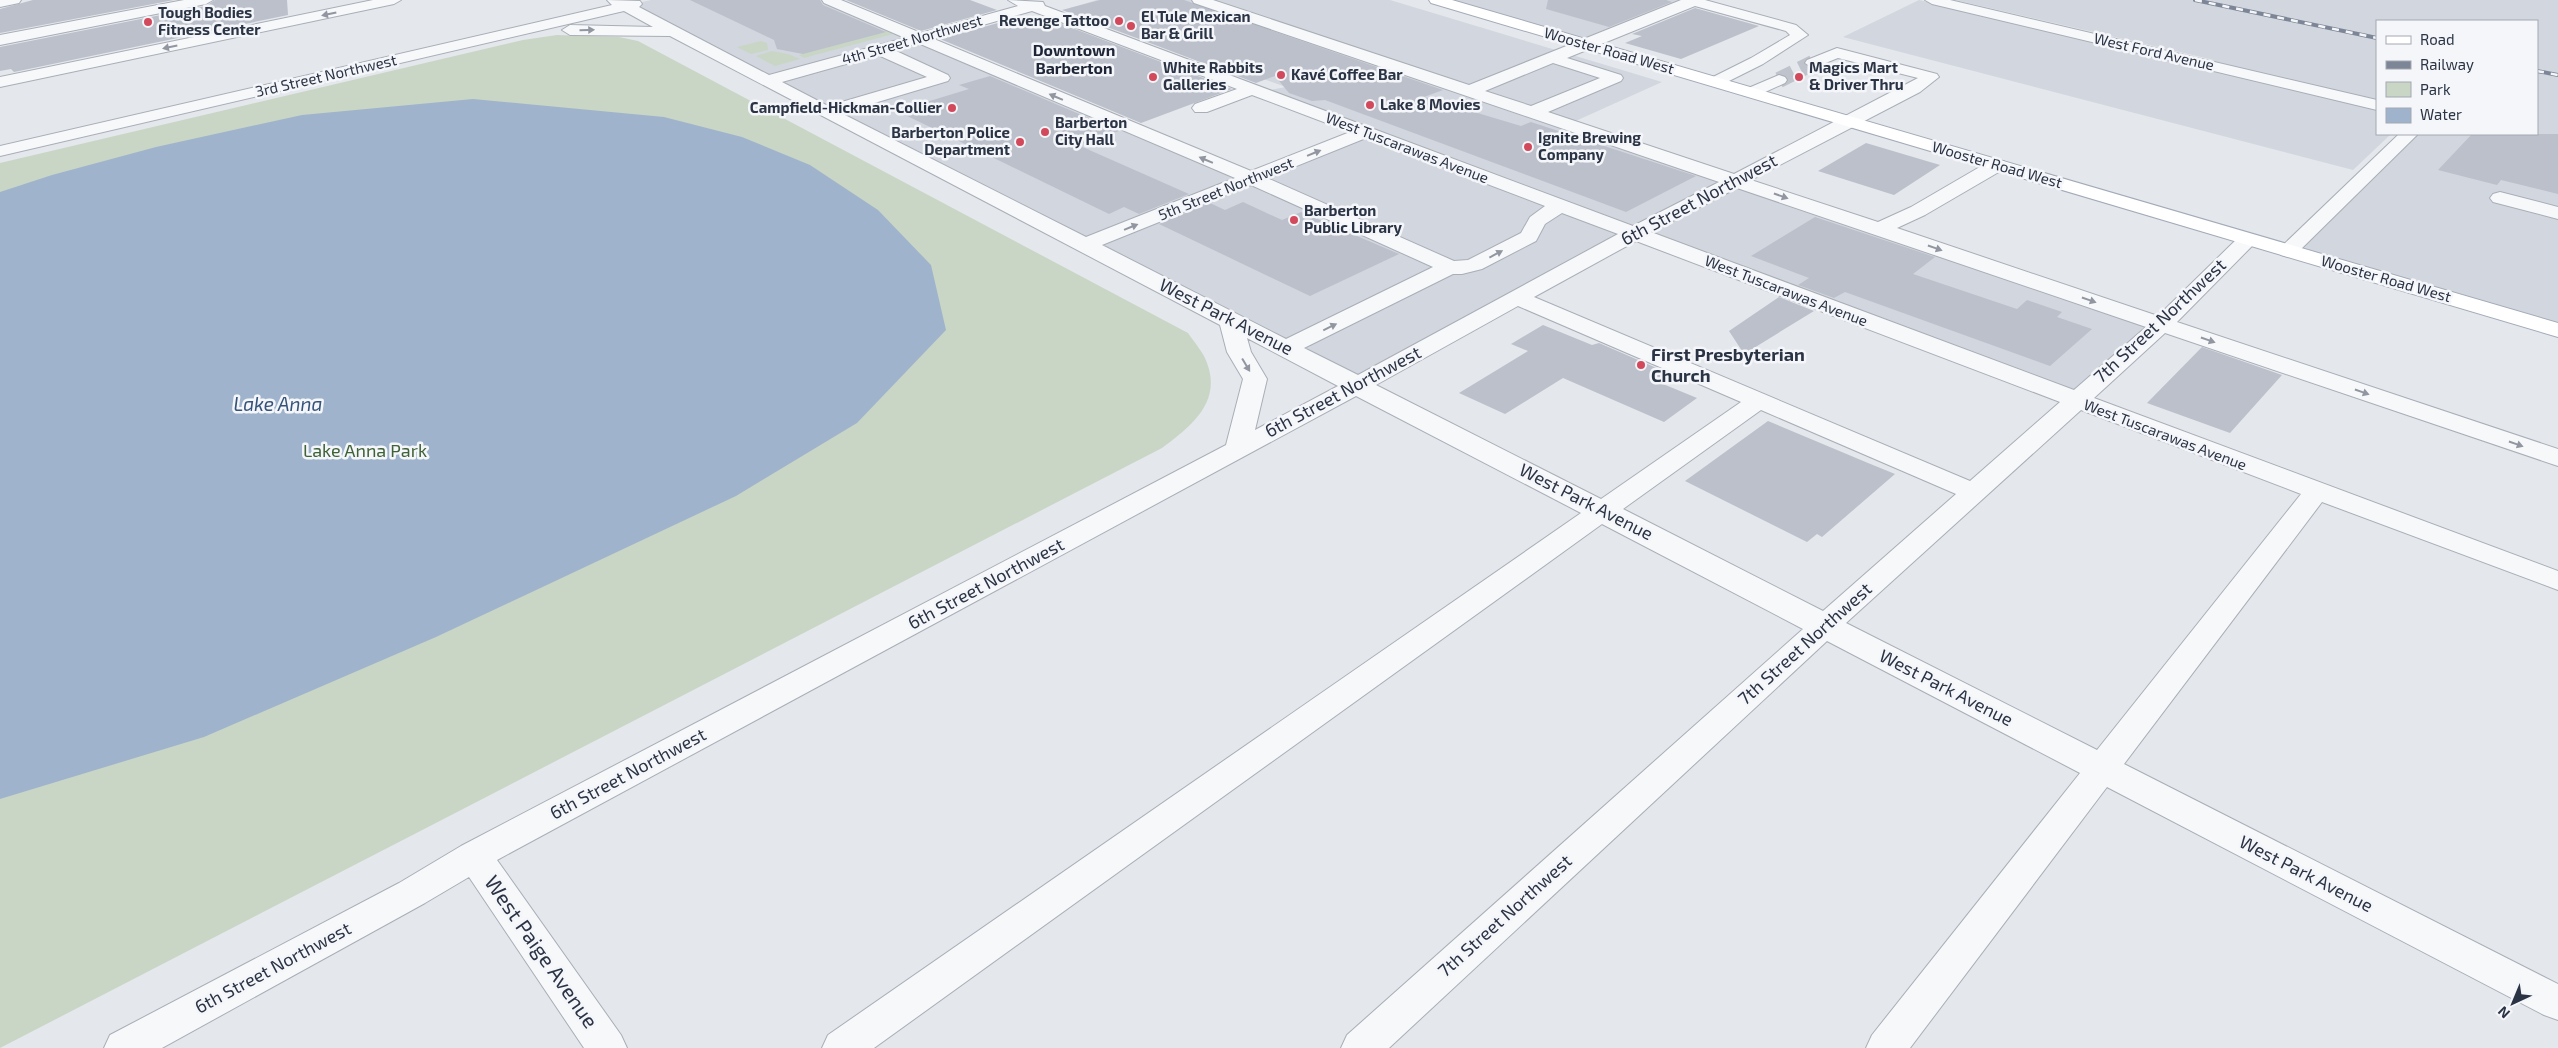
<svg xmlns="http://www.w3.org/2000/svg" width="2558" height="1048" viewBox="0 0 2558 1048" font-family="'Exo 2',sans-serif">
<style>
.built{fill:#d2d6de}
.green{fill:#c9d6c5}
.water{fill:#9fb4cc}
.building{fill:#bbc0ca}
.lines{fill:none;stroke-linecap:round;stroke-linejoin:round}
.minor-tunnel{stroke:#bfc3cb;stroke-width:16;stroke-dasharray:16 8;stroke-linecap:butt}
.minor-casing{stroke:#a9aeb7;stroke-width:2}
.major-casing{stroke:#a3abb8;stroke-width:2}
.minor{fill:#f7f8fa;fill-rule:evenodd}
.major{fill:#fff;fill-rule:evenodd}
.rail-casing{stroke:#7d8696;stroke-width:4}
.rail{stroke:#f4f6f9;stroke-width:2.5;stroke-dasharray:7;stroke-linecap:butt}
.oneway{fill:#9196a0}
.poi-dot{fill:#d1495b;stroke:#f4f6f9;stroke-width:2}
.labels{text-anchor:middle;stroke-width:5;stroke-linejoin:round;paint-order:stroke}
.far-poi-label{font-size:15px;font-weight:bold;fill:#2b3445;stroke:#f4f6f9;text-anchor:start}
.far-street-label{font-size:15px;fill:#2b3445;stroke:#f4f6f9}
.far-neighbourhood-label{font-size:16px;font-weight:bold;fill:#1d2536;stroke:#f4f6f9}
.street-label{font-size:18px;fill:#2b3445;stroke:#f4f6f9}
.poi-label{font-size:18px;font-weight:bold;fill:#2b3445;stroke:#f4f6f9;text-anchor:start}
.park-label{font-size:18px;fill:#3f6138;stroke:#f4f6f9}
.water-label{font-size:19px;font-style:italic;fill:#34527a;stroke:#f4f6f9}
.near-street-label{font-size:21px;fill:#2b3445;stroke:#f4f6f9}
</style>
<rect width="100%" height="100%" fill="#e4e7ec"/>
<path class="built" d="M 651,0 L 829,0 L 1251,178 L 1365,133 L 1260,92 L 1286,87 L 1070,8 L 1097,0 L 1390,0 L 1662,82 L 1569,124 L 2162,324 L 2074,400 L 1633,234 L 1358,385 L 626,6 Z
M 1437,0 L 1688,0 L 1586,44 Z
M 1919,0 L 2377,108 L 2377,134 L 2391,134 L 2353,170 L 1843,37 Z
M 1955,0 L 2558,0 L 2558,330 L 2288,251 L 2409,134 L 2537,134 L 2537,21 L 2377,21 L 2377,105 L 2210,65 L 2214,60 Z"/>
<path class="green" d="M 886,31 L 893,34 L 804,58 L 799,55 Z
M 557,35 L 619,37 L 638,41 L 1188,333 C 1194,342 1204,353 1207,363 C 1222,403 1190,427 1162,448 L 0,1048 L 0,163 L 523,40 Z
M 761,41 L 767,43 L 768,50 L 751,54 L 737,47 Z
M 772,51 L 788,54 L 800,59 L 775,66 L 756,56 Z"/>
<path class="water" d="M 473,99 L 664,117 L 742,137 L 810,165 L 878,210 L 931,265 L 946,330 L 857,423 L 736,496 L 436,637 L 204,737 L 0,799 L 0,192 L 52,175 L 156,147 L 302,115 Z"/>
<path class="building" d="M 33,0 L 174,0 L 0,33 L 0,9 Z
M 215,0 L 287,0 L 288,15 L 14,72 L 11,69 L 0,71 L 0,47 L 206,6 Z
M 690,0 L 820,0 L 823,5 L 886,32 L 803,54 L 777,49 L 774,40 Z
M 846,0 L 970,0 L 997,10 L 921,31 Z
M 1100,0 L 1184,0 L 1443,90 L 1424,97 L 1521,126 L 1531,122 L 1696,176 L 1626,212 L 1325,100 L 1312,101 L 1289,93 L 1275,76 L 1256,83 L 1062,10 Z
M 1548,0 L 1666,0 L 1672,2 L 1609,27 L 1546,9 Z
M 1695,8 L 1759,26 L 1681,59 L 1625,43 L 1642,36 L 1632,34 Z
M 1041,16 L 1232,89 L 1141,123 L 940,39 L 1016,18 L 1025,21 Z
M 990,76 L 1119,131 L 1078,145 L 1189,194 L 1139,214 L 1124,207 L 1109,214 L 897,111 L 969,89 L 959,85 Z
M 2472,134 L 2558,134 L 2558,194 L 2501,180 L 2497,185 L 2438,170 Z
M 1866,143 L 1940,165 L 1894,195 L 1818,171 Z
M 1243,202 L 1282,220 L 1301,212 L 1399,254 L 1310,296 L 1159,224 L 1210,203 L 1225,210 Z
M 1815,217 L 1935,257 L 1913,274 L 2017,309 L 2027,300 L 2062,312 L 2057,317 L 2092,329 L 2050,366 L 1845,292 L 1834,298 L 1798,285 L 1809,278 L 1751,256 Z
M 1779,297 L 1814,311 L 1744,354 L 1729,331 Z
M 1543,325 L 1592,345 L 1599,343 L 1675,376 L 1663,384 L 1697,398 L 1664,422 L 1563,378 L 1505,414 L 1459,393 L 1528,351 L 1511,344 Z
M 2202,347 L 2282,375 L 2230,433 L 2147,403 Z
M 1768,421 L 1868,463 L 1895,474 L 1822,537 L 1817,534 L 1807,542 L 1685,481 Z"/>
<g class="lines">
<path class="minor-tunnel" d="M 1779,80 L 1813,63"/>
<defs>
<path id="minor" d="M 0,0 L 21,0 L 19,3 L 0,7 Z
M 184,0 L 213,0 L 206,4 L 0,45 L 0,35 Z
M 373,0 L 401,0 L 394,4 L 0,87 L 0,77 Z
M 607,0 L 640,1 L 642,4 L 639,7 L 769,75 L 905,38 L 824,3 L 822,0 L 841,0 L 921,33 L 1018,6 L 1008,0 L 1043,2 L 1045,6 L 1633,226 L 1719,182 L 1194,3 L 1192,0 L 1213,0 L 1469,85 L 1681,0 L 1705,0 L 1796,25 L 1808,35 L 1763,64 L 1721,85 L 1709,85 L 1707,82 L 1709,79 L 1751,58 L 1790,35 L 1786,31 L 1695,6 L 1567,58 L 1621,75 L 1623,78 L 1621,81 L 1548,112 L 1734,174 L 1918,78 L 1838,58 L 1813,68 L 1805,63 L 1807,60 L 1837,48 L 1937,74 L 1939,77 L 1920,92 L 1751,180 L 1878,222 L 1911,207 L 1990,161 L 2004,161 L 2006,165 L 2004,169 L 1925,215 L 1897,228 L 2158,316 L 2241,235 L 2255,235 L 2258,239 L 2255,243 L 2177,322 L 2558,449 L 2558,466 L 2165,333 L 2094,398 L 2558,571 L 2558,590 L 2322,502 L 2124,764 L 2558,984 L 2558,1020 L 2544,1015 L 2107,787 L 1910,1048 L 1866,1048 L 1872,1035 L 2080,773 L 1827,641 L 1389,1048 L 1341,1048 L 1347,1035 L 1803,629 L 1602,524 L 874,1048 L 822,1048 L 828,1035 L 1581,513 L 1356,396 L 497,860 L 621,1035 L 627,1048 L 584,1048 L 469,877 L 425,903 L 162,1048 L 104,1048 L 110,1035 L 399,883 L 461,846 L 1226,445 L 1243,379 L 1227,352 L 1220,325 L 670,36 L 570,35 L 562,30 L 570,25 L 653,27 L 624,11 L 0,156 L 0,146 L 612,5 ZM 1032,11 L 1237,89 L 1195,104 L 1192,108 L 1195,112 L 1207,112 L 1252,95 L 1350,132 L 1251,171 L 934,39 ZM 918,43 L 1235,178 L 1086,237 L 841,113 L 948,81 L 950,78 L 948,75 L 894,50 ZM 878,55 L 927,77 L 828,106 L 782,82 ZM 1553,63 L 1600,78 L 1531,106 L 1485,91 ZM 1366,138 L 1545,206 L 1530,217 L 1521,233 L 1468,260 L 1454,261 L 1267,178 ZM 1251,185 L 1433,267 L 1286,339 L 1102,245 ZM 1737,188 L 2146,327 L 2074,390 L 1651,232 ZM 1562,213 L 1618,234 L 1358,375 L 1304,348 L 1453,274 L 1462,274 L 1482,269 L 1536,241 L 1545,224 ZM 1636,241 L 2060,402 L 1970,481 L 1534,297 ZM 1518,306 L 1741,402 L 1601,499 L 1376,385 ZM 1247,338 L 1338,386 L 1255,430 L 1267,379 L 1251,352 ZM 1761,410 L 1956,494 L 1823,611 L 1623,509 ZM 2081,410 L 2301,494 L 2097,750 L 1846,623 Z
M 1925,0 L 1950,0 L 2377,100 L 2377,110 L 1932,4 Z
M 1779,75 L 1785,77 L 1787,80 L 1785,83 L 1752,98 L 1744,93 L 1746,89 Z
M 2399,134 L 2418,134 L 2295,255 L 2288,257 L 2281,255 L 2278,251 L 2281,247 Z
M 2500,192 L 2558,207 L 2558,219 L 2493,202 L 2490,198 L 2493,194 Z"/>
<path id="major" d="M 1429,0 L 1452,0 L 2558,323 L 2558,337 L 1431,3 Z"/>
</defs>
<use href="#minor" class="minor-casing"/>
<use href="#major" class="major-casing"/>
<use href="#minor" class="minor"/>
<use href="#major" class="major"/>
<defs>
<path id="rail" d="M 2195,0 L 2377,38
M 2537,71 L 2558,75"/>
</defs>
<use href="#rail" class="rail-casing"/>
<use href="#rail" class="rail"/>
</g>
<defs><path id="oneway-solid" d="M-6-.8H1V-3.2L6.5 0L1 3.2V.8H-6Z" transform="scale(1.25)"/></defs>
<g class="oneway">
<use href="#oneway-solid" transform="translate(329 14) rotate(168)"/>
<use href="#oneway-solid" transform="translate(587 30) rotate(-1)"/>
<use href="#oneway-solid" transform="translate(170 47) rotate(168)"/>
<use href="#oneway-solid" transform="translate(1056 97) rotate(-157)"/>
<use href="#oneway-solid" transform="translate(1314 153) rotate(-22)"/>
<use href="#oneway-solid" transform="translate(1206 160) rotate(-157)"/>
<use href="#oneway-solid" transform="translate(1781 196) rotate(19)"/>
<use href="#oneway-solid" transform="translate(1131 227) rotate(-22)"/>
<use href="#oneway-solid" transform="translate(1935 248) rotate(19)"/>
<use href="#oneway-solid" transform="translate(1496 254) rotate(-28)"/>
<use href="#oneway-solid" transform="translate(2089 300) rotate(19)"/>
<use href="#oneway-solid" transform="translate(1330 327) rotate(-26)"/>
<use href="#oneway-solid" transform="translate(2208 340) rotate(19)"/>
<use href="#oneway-solid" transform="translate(1246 365) rotate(59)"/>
<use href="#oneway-solid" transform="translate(2362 392) rotate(19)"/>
<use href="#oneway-solid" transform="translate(2516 444) rotate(19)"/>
</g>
<g class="poi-dot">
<circle cx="1119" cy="21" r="5"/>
<circle cx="148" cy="22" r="5"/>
<circle cx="1131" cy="26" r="5"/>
<circle cx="1281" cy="75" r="5"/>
<circle cx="1153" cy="77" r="5"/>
<circle cx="1799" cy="77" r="5"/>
<circle cx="1370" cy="105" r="5"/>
<circle cx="952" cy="108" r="5"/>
<circle cx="1045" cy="132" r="5"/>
<circle cx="1020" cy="142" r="5"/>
<circle cx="1528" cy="147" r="5"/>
<circle cx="1294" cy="220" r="5"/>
<circle cx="1641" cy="365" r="5"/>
</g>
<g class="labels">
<g class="far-poi-label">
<text x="158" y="18">Tough Bodies<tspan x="158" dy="17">Fitness Center</tspan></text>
<text x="1141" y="22">El Tule Mexican<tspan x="1141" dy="17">Bar &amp; Grill</tspan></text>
<text x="1109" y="26" text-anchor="end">Revenge Tattoo</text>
<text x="1163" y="73">White Rabbits<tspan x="1163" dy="17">Galleries</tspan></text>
<text x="1809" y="73">Magics Mart<tspan x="1809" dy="17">&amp; Driver Thru</tspan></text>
<text x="1291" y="80">Kavé Coffee Bar</text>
<text x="1380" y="110">Lake 8 Movies</text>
<text x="942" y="113" text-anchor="end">Campfield-Hickman-Collier</text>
<text x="1055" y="128">Barberton<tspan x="1055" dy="17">City Hall</tspan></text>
<text x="1010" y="138" text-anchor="end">Barberton Police<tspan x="1010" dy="17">Department</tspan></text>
<text x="1538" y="143">Ignite Brewing<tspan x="1538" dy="17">Company</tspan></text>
<text x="1304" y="216">Barberton<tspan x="1304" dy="17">Public Library</tspan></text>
</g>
<g class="far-street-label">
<text transform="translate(912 40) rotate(-16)" y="5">4th Street Northwest</text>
<text transform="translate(1609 51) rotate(16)" y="5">Wooster Road West</text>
<text transform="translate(2154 52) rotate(13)" y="5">West Ford Avenue</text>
<text transform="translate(326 76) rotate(-13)" y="5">3rd Street Northwest</text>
<text transform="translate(1407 148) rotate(21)" y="5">West Tuscarawas Avenue</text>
<text transform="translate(1997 165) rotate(16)" y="5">Wooster Road West</text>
<text transform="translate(1226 189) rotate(-22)" y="5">5th Street Northwest</text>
<text transform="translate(2386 279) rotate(16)" y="5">Wooster Road West</text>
<text transform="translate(1786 291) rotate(21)" y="5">West Tuscarawas Avenue</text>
<text transform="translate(2165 435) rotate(21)" y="5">West Tuscarawas Avenue</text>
</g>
<g class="far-neighbourhood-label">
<text x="1074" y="56">Downtown<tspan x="1074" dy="18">Barberton</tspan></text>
</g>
<g class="street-label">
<text transform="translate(1699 200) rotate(-28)" y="6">6th Street Northwest</text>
<text transform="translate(1226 317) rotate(27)" y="6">West Park Avenue</text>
<text transform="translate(2160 321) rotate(-43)" y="6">7th Street Northwest</text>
<text transform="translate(1343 392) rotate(-28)" y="6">6th Street Northwest</text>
<text transform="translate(1586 502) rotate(27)" y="6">West Park Avenue</text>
<text transform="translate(986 584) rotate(-28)" y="6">6th Street Northwest</text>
<text transform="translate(1805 644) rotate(-42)" y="6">7th Street Northwest</text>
<text transform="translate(1946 688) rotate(27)" y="6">West Park Avenue</text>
<text transform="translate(628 774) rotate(-28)" y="6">6th Street Northwest</text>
<text transform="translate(2306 874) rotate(27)" y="6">West Park Avenue</text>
<text transform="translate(1505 916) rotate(-42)" y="6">7th Street Northwest</text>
<text transform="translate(273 968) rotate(-28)" y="6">6th Street Northwest</text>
</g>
<g class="poi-label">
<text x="1651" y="361">First Presbyterian<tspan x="1651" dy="21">Church</tspan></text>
</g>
<g class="park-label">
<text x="365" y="457">Lake Anna Park</text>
</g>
<g class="water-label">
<text x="278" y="411">Lake Anna</text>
</g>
<g class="near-street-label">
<text transform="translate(541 952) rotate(55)" y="7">West Paige Avenue</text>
</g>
</g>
<rect x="2376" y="20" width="162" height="115" fill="#f4f6f9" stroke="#a4a8b1"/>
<rect x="2386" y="36" width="25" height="8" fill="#ffffff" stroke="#a4a8b1"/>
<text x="2420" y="45" font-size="15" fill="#2b3445">Road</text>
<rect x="2386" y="61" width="25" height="8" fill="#7d8696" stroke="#a4a8b1"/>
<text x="2420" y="70" font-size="15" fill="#2b3445">Railway</text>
<rect x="2386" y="82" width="25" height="15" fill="#c9d6c5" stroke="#a4a8b1"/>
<text x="2420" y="95" font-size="15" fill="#2b3445">Park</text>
<rect x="2386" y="108" width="25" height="15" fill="#9fb4cc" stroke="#a4a8b1"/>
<text x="2420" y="120" font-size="15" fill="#2b3445">Water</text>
<g transform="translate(2513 1003) rotate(224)" stroke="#f4f6f9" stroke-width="4" paint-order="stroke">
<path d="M0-4L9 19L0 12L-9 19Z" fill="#2b3445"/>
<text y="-8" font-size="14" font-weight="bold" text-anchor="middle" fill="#2b3445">N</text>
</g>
</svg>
